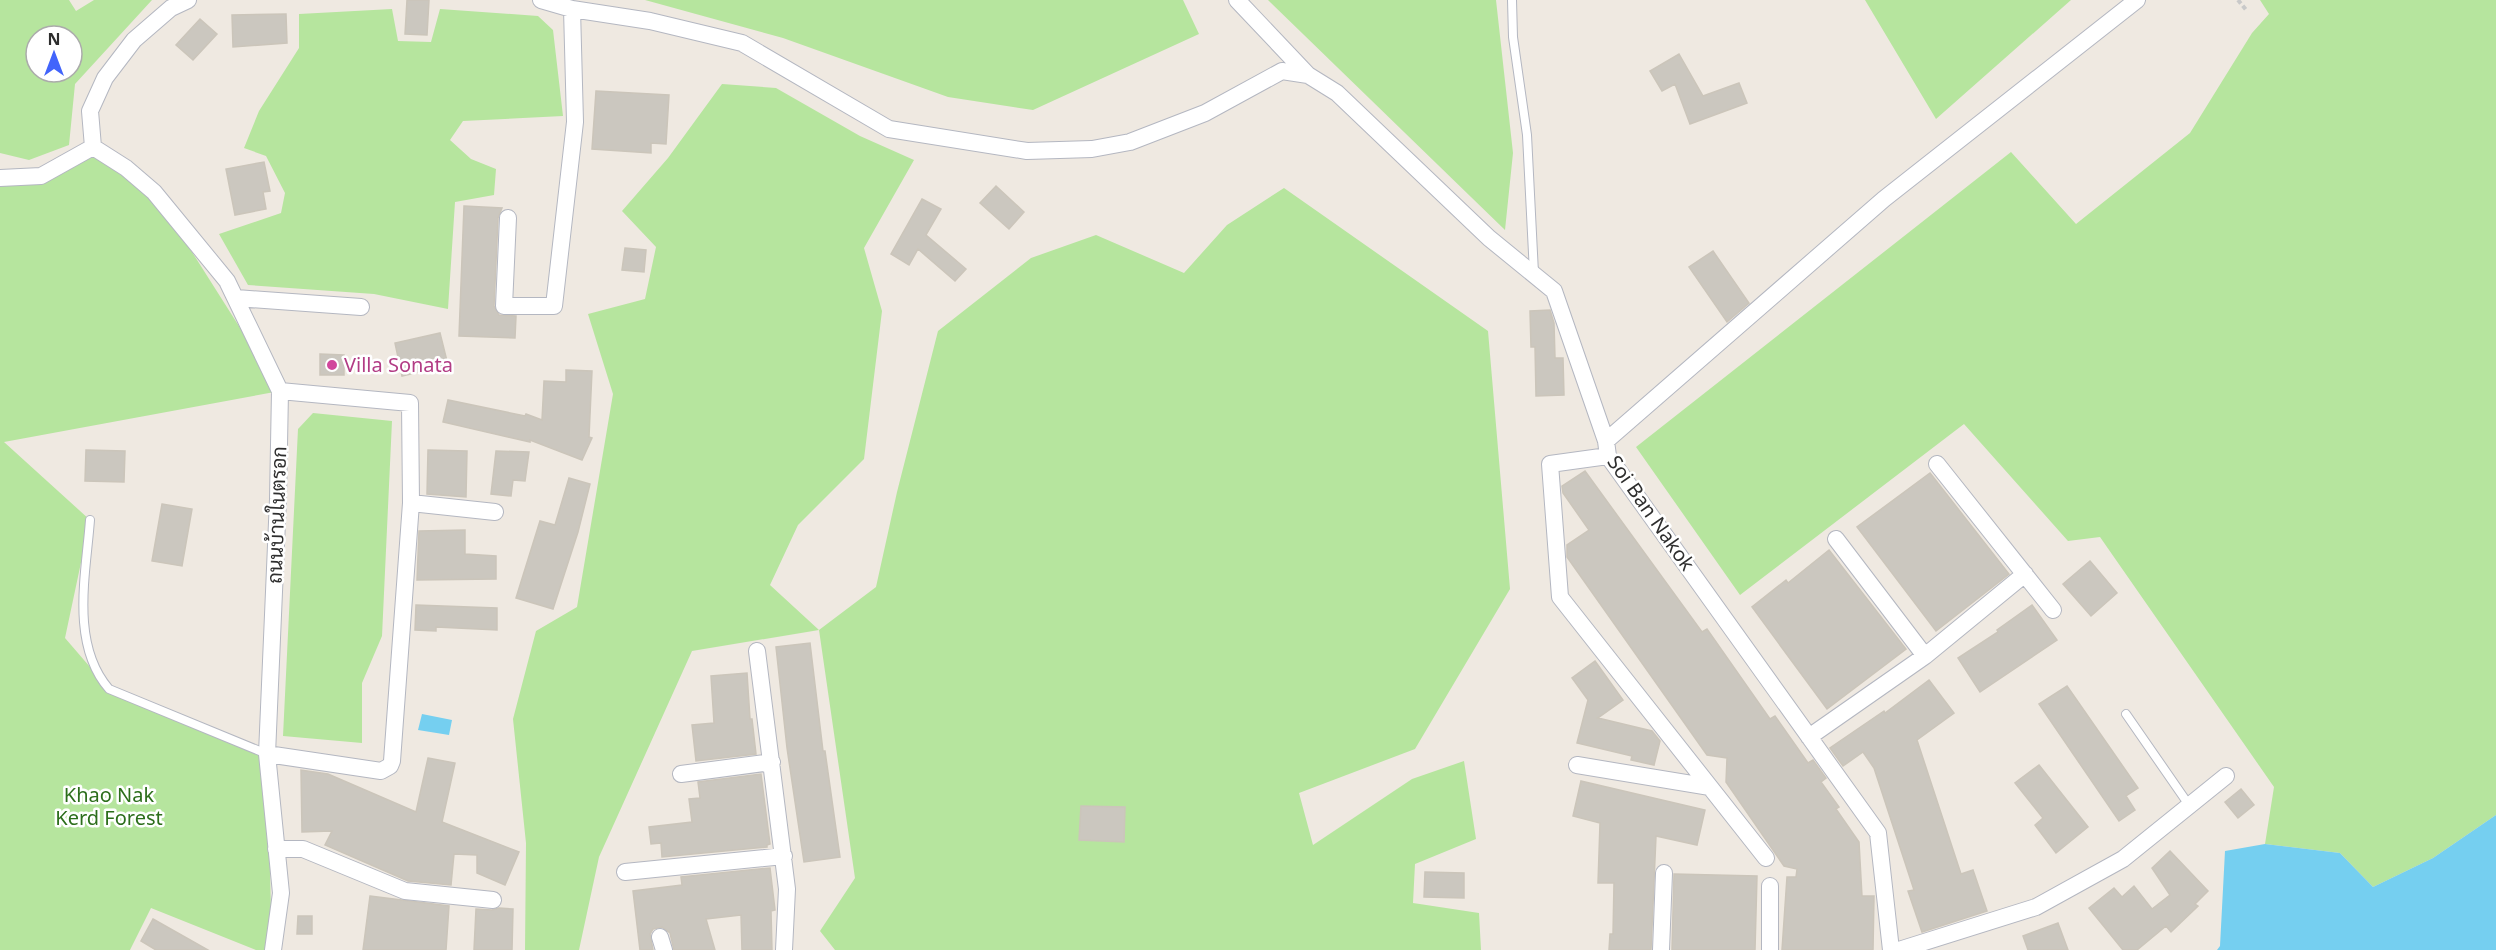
<svg xmlns="http://www.w3.org/2000/svg" width="2496" height="950" viewBox="0 0 2496 950" font-family="'Noto Sans',Sarabun,sans-serif">
<style>
.green{fill:#b6e59e;fill-rule:evenodd}
.water{fill:#75cff0}
.building{fill:#cbc7bf;stroke:#cbc5ba;stroke-width:1.5}
.lines{fill:none;stroke-linecap:round;stroke-linejoin:round}
.lane-casing{stroke:#b4b7c1;stroke-width:10}
.street-casing{stroke:#b4b7c1;stroke-width:18}
.path{stroke:#c9c9c9;stroke-width:4;stroke-dasharray:4.5 3;stroke-linecap:butt}
.lane{stroke:#fff;stroke-width:8}
.street{stroke:#fff;stroke-width:16}
.hotel-dot{fill:#d1479c;stroke:#fff;stroke-width:2}
.labels{text-anchor:middle;stroke-width:5;stroke-linejoin:round;paint-order:stroke}
.hotel-label{font-size:20px;fill:#b23c85;stroke:#fff;text-anchor:start}
.street-label{font-size:20px;fill:#2e2e2e;stroke:#fff}
.park-label{font-size:20px;fill:#2c6e1b;stroke:#fff}
</style>
<rect width="100%" height="100%" fill="#efe9e1"/>
<path class="green" d="M 0,0 L 69,0 L 76,11 L 94,0 L 152,0 L 75,84 L 69,145 L 29,160 L 0,153 ZM 36,36 L 72,36 L 72,72 L 36,72 Z
M 645,0 L 1183,0 L 1199,34 L 1033,110 L 948,97 L 783,38 Z
M 1268,0 L 1496,0 L 1513,153 L 1505,230 Z
M 1865,0 L 2071,0 L 1936,119 Z
M 2260,0 L 2496,0 L 2496,815 L 2433,858 L 2373,887 L 2340,853 L 2265,844 L 2274,787 L 2100,537 L 2068,541 L 1964,424 L 1740,595 L 1636,447 L 2011,152 L 2076,224 L 2190,133 L 2252,33 L 2269,14 Z
M 392,9 L 398,41 L 431,42 L 440,9 L 538,16 L 553,30 L 563,116 L 463,121 L 450,140 L 471,159 L 496,169 L 494,195 L 455,202 L 448,309 L 374,294 L 248,285 L 219,234 L 281,213 L 285,193 L 266,156 L 244,148 L 259,111 L 299,48 L 299,14 Z
M 722,84 L 776,88 L 860,136 L 914,160 L 864,248 L 882,311 L 864,459 L 798,525 L 770,585 L 819,630 L 876,587 L 897,492 L 938,331 L 1031,258 L 1096,235 L 1184,273 L 1227,225 L 1284,188 L 1488,331 L 1510,589 L 1415,749 L 1299,793 L 1313,845 L 1412,779 L 1464,761 L 1476,839 L 1415,864 L 1413,903 L 1479,913 L 1481,950 L 835,950 L 820,931 L 855,878 L 819,630 L 692,651 L 599,857 L 579,950 L 525,950 L 526,843 L 513,719 L 536,631 L 577,607 L 613,394 L 588,314 L 645,299 L 656,247 L 622,211 L 668,158 Z
M 101,154 L 154,192 L 280,391 L 4,442 L 90,520 L 65,638 L 109,689 L 267,754 L 272,950 L 256,950 L 151,908 L 130,950 L 0,950 L 0,171 L 25,178 Z
M 313,413 L 392,421 L 382,636 L 362,683 L 362,743 L 283,736 L 298,429 Z"/>
<path class="water" d="M 422,714 L 452,720 L 449,735 L 418,730 Z
M 2496,815 L 2496,950 L 2217,950 L 2220,946 L 2225,851 L 2265,844 L 2340,853 L 2373,887 L 2433,858 Z"/>
<path class="building" d="M 407,0 L 429,0 L 427,35 L 405,34 Z
M 286,14 L 287,43 L 233,47 L 232,15 Z
M 200,19 L 217,34 L 193,60 L 176,45 Z
M 1679,54 L 1703,96 L 1739,83 L 1747,103 L 1690,124 L 1675,84 L 1662,91 L 1650,71 Z
M 596,91 L 669,95 L 666,144 L 651,143 L 651,153 L 592,149 Z
M 264,162 L 270,191 L 263,192 L 266,209 L 235,215 L 226,169 Z
M 996,186 L 1024,212 L 1009,229 L 980,203 Z
M 922,199 L 941,209 L 926,235 L 966,269 L 955,281 L 918,249 L 909,265 L 891,254 Z
M 464,206 L 502,208 L 498,218 L 494,306 L 499,315 L 516,316 L 515,338 L 459,336 Z
M 625,248 L 646,250 L 644,272 L 622,270 Z
M 1713,251 L 1749,303 L 1727,322 L 1689,267 Z
M 1550,310 L 1554,323 L 1555,358 L 1563,358 L 1564,395 L 1536,396 L 1535,347 L 1531,347 L 1530,311 Z
M 440,333 L 448,365 L 402,376 L 395,343 Z
M 320,354 L 344,355 L 344,375 L 320,375 Z
M 566,370 L 592,371 L 589,437 L 592,438 L 582,460 L 530,440 L 530,442 L 443,422 L 448,400 L 525,416 L 526,414 L 542,420 L 544,381 L 566,382 Z
M 86,450 L 125,451 L 124,482 L 85,481 Z
M 428,450 L 467,451 L 466,497 L 427,494 Z
M 496,451 L 529,452 L 525,481 L 513,480 L 511,496 L 491,494 Z
M 1585,471 L 1702,632 L 1707,629 L 1770,719 L 1775,716 L 1808,763 L 1813,760 L 1826,778 L 1821,782 L 1839,807 L 1836,809 L 1859,842 L 1862,896 L 1874,896 L 1873,950 L 1782,950 L 1787,877 L 1796,877 L 1797,869 L 1784,866 L 1726,782 L 1727,758 L 1707,755 L 1567,557 L 1567,545 L 1589,530 L 1563,493 L 1562,486 Z
M 1930,473 L 2009,574 L 1936,631 L 1857,527 Z
M 569,478 L 590,484 L 578,532 L 553,609 L 516,598 L 540,521 L 555,525 Z
M 162,504 L 192,509 L 182,566 L 152,561 Z
M 465,530 L 465,554 L 496,556 L 496,579 L 417,580 L 419,531 Z
M 1829,550 L 1906,649 L 1827,709 L 1752,607 L 1786,580 L 1788,583 Z
M 2090,561 L 2117,593 L 2091,616 L 2063,584 Z
M 416,605 L 497,608 L 497,630 L 436,627 L 436,631 L 415,630 Z
M 2032,605 L 2057,640 L 1980,692 L 1958,658 L 1998,632 L 1997,630 Z
M 810,643 L 823,751 L 825,751 L 840,857 L 804,862 L 787,748 L 776,647 Z
M 1595,661 L 1623,700 L 1598,718 L 1652,731 L 1660,741 L 1654,765 L 1631,760 L 1632,756 L 1577,743 L 1588,700 L 1572,678 Z
M 747,673 L 750,719 L 752,719 L 756,754 L 696,761 L 692,725 L 714,723 L 711,676 Z
M 1929,680 L 1954,713 L 1917,740 L 1961,874 L 1973,870 L 1987,911 L 1922,932 L 1908,891 L 1914,890 L 1874,768 L 1863,752 L 1843,766 L 1830,748 L 1884,711 L 1885,713 Z
M 2067,686 L 2138,788 L 2126,796 L 2135,810 L 2119,821 L 2039,704 Z
M 428,758 L 455,763 L 442,822 L 519,852 L 505,885 L 477,873 L 477,855 L 454,854 L 451,885 L 408,881 L 325,845 L 332,831 L 302,832 L 301,770 L 328,774 L 416,812 Z
M 2039,765 L 2088,827 L 2056,853 L 2035,825 L 2043,818 L 2015,783 Z
M 761,774 L 770,844 L 767,845 L 767,847 L 662,857 L 661,843 L 651,844 L 649,827 L 692,822 L 689,799 L 700,798 L 698,782 Z
M 1581,781 L 1705,810 L 1697,845 L 1656,836 L 1651,950 L 1609,950 L 1610,934 L 1613,934 L 1614,883 L 1598,883 L 1600,823 L 1573,816 Z
M 2241,789 L 2254,805 L 2238,818 L 2225,802 Z
M 1081,806 L 1125,807 L 1124,842 L 1079,840 Z
M 2170,851 L 2208,891 L 2195,904 L 2198,906 L 2171,932 L 2166,926 L 2137,950 L 2123,950 L 2089,908 L 2114,888 L 2122,897 L 2134,886 L 2152,909 L 2170,895 L 2152,868 Z
M 770,868 L 775,910 L 771,911 L 772,950 L 742,950 L 741,915 L 706,919 L 715,950 L 674,950 L 670,933 L 662,927 L 653,929 L 650,934 L 653,950 L 640,950 L 633,891 L 682,885 L 681,877 Z
M 1425,872 L 1464,873 L 1464,898 L 1424,897 Z
M 1674,874 L 1757,876 L 1755,950 L 1672,950 Z
M 370,896 L 449,906 L 446,950 L 363,950 Z
M 499,908 L 513,909 L 512,950 L 474,950 L 476,909 L 492,910 Z
M 298,916 L 312,916 L 312,934 L 297,934 Z
M 153,919 L 208,950 L 156,950 L 141,941 Z
M 2058,923 L 2068,950 L 2028,950 L 2023,936 Z"/>
<g class="lines">
<defs>
<path id="lane" d="M 1512,0 L 1513,37 L 1527,135 L 1534,273
M 90,520 C 86,574 70,644 109,689 L 267,754
M 2126,714 L 2189,805"/>
<path id="street" d="M 541,0 L 572,9 L 650,21 L 742,43 L 889,129 L 1027,151 L 1092,149 L 1130,142 L 1205,113 L 1282,71 L 1308,75 L 1337,93 L 1489,238 L 1554,291 L 1606,441 L 1608,456 L 1878,833 L 1891,950
M 1237,0 L 1308,75
M 93,147 L 126,168 L 154,192 L 227,281 L 280,391 L 278,499 L 267,754 L 281,893 L 273,950
M 93,147 L 90,111 L 105,78 L 134,40 L 171,8 L 188,0
M 0,178 L 41,176 L 93,147
M 508,218 L 504,306 L 554,306 L 575,122 L 572,9
M 236,298 L 361,307
M 280,391 L 410,403 L 411,503 L 495,512
M 1606,441 L 1884,199 L 2137,0
M 1608,456 L 1550,464 L 1560,597 L 1766,858
M 1937,464 L 2053,610
M 1836,539 L 1925,656
M 757,651 L 787,889 L 784,950
M 1809,737 L 1925,656 L 2025,574
M 267,754 L 381,771 L 390,766 L 392,761 L 411,503
M 1577,765 L 1710,787
M 681,774 L 772,762
M 276,849 L 303,849 L 405,891 L 493,900
M 625,872 L 784,856
M 1770,886 L 1770,950
M 660,937 L 664,950
M 1661,950 L 1664,873
M 1899,950 L 2036,907 L 2123,859 L 2226,776"/>
</defs>
<use href="#lane" class="lane-casing"/>
<use href="#street" class="street-casing"/>
<path class="path" d="M 2238,0 L 2247,11"/>
<use href="#lane" class="lane"/>
<use href="#street" class="street"/>
</g>
<circle class="hotel-dot" cx="332" cy="365" r="6"/>
<g class="labels">
<g class="hotel-label">
<text x="344" y="372">Villa Sonata</text>
</g>
<g class="street-label">
<text transform="translate(1651 513) rotate(55)" y="7">Soi Ban Nakok</text>
<text transform="translate(277 515) rotate(-88)" y="7">ถนนบ้านในตรอก</text>
</g>
<g class="park-label">
<text x="109" y="802">Khao Nak<tspan x="109" dy="23">Kerd Forest</tspan></text>
</g>
</g>
<g transform="translate(54 54)"><circle r="28" fill="#ffffff" stroke="#ababab" stroke-width="1.5"/>
<path d="M0-4.5L10 22L0 15L-10 22Z" fill="#4264fb"/>
<text y="-9" font-size="16" font-weight="bold" text-anchor="middle" fill="#2e2e2e">N</text>
</g>
</svg>
